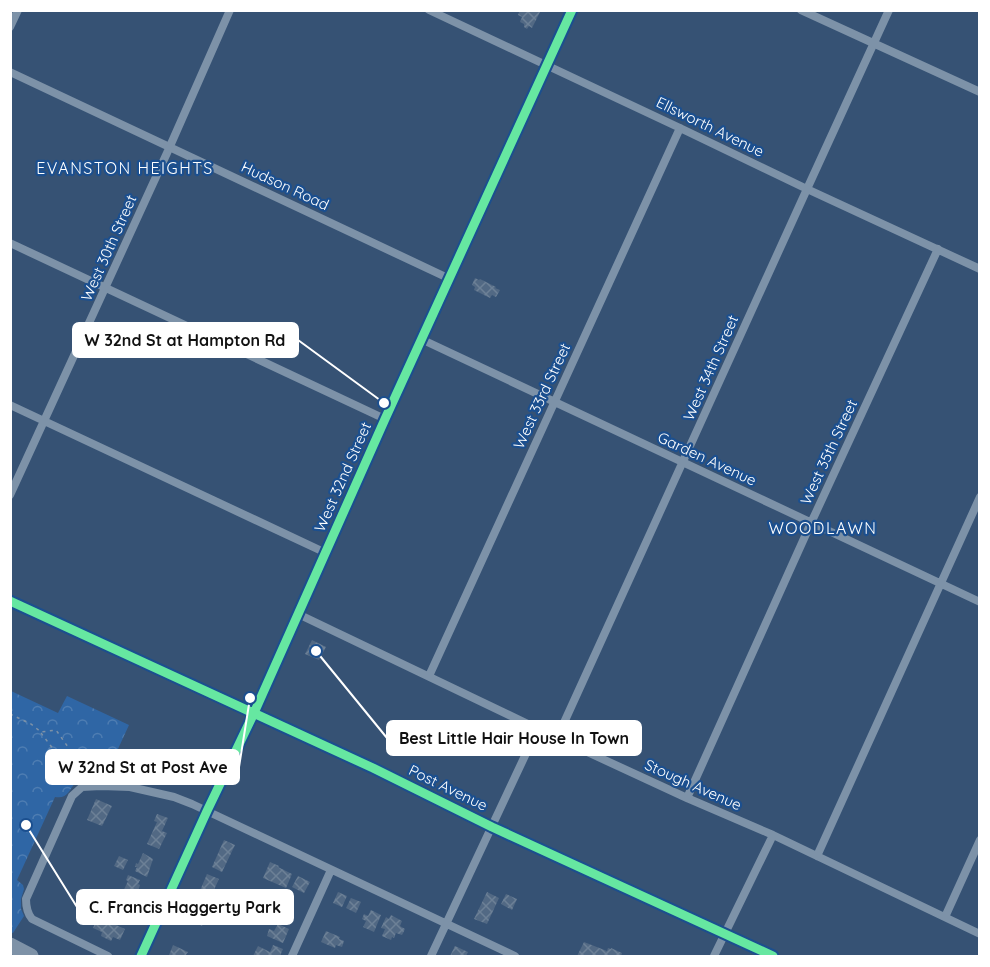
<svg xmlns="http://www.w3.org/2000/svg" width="990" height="967" viewBox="0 0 990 967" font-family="Quicksand,sans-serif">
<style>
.park{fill:url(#park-crowns)}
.building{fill:url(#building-cross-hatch)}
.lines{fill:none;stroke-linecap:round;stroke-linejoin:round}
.path{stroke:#7d92a8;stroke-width:1.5;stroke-dasharray:3 4.5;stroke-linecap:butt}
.minor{stroke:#7d92a8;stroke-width:8}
.tertiary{stroke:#7d92a8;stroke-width:10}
.motorway{stroke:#7e92a7;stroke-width:15}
.cycleway-casing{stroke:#1b4f8f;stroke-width:13}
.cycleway{stroke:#66e7a1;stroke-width:9}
.labels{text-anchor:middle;stroke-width:4.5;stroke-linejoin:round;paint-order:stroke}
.street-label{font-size:15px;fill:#fff;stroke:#1b4f8f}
.neighbourhood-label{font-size:16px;letter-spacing:1.5px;fill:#fff;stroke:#1b4f8f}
.leader{fill:none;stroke:#fff;stroke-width:2}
.callout-dot{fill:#fff;stroke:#1b4f8f;stroke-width:2}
.callout{fill:#fff;stroke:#fff;stroke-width:2}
.callout-label{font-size:16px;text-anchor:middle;font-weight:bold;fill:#111}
</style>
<defs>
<pattern id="park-crowns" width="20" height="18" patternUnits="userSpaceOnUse" patternTransform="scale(1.5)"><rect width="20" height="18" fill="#2f66a5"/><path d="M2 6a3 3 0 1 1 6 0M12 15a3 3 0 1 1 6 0" fill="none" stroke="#4e7db2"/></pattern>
<pattern id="building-cross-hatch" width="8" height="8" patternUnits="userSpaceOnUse" patternTransform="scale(1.5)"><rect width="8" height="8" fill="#526984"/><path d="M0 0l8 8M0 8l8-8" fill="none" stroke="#6c8096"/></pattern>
</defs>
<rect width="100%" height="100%" fill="#365274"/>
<path class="park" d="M 11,691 L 58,713 L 67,696 L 129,725 L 106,775 L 105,781 L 76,782 C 68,791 68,799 55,797 L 17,880 L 23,885 L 24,889 L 21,899 L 21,909 L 24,916 L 13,933 L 10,932 Z"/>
<path class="building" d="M 520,10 L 528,12 L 529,10 L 541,10 L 532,28 L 529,26 L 527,29 L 524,27 L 524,24 L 520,22 L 522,17 L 518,15 Z
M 475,278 L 479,280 L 480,279 L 496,287 L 495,288 L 500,290 L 496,297 L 492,295 L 490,298 L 474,290 L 475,287 L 472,285 Z
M 312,640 L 326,647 L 319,660 L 305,654 Z
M 96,799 L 112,806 L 102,826 L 87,820 Z
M 157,814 L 168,818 L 162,831 L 167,833 L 159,849 L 147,844 L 157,822 L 154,821 Z
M 224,840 L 235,845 L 222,872 L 212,867 Z
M 143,853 L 153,859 L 147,877 L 135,871 L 137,867 L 135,867 L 136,863 L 138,864 Z
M 119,856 L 128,860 L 123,870 L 114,866 Z
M 270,862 L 279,866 L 278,867 L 292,874 L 286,888 L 263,878 Z
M 207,874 L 219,879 L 207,905 L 196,900 Z
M 128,875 L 140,880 L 138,884 L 140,885 L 134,904 L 120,898 L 128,881 L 126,880 Z
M 298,876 L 310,882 L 304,893 L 292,887 Z
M 338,892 L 347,896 L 342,907 L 333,903 Z
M 487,892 L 499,898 L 487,924 L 474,919 Z
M 506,894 L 517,899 L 512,910 L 501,904 Z
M 351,898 L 361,902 L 356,913 L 346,908 Z
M 190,907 L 206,915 L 205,918 L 207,919 L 205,923 L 203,922 L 202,926 L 185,918 Z
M 371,910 L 381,915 L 374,932 L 363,927 L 366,921 L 362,919 L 364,914 L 368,916 Z
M 265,912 L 273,916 L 269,925 L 261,921 Z
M 391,915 L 402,921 L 400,926 L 405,929 L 402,935 L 396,933 L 394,938 L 392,937 L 391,940 L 382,936 L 385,929 L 381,928 L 386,917 L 389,919 Z
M 98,917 L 125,929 L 120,940 L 113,937 L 111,941 L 101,936 L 102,932 L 93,928 Z
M 278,924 L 289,929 L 283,943 L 267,936 L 269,929 L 274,931 Z
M 326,931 L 340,937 L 339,939 L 344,941 L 342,947 L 336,945 L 335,948 L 321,942 Z
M 584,942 L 607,951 L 608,948 L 611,949 L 611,948 L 622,953 L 621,956 L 577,956 Z
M 173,945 L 188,952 L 185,956 L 170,956 L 169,955 Z
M 273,945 L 283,949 L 280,956 L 253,956 L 258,946 L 270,952 Z
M 455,946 L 468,952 L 466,956 L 450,956 Z"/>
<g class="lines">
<path class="path" d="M 10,714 L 31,724 L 41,732 L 56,730 L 80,764 L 85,778
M 41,733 L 76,779"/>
<path class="minor" d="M 429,10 L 680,128 L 807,189 L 980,269
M 801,10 L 980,92
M 10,27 L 18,10
M 10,72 L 450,279
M 10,243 L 385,419
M 423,340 L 980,602
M 10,405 L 326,553
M 10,495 L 167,153 L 230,10
M 10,601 L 373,768 L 492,827 L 773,956
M 298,614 L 557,738 L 687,798 L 773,835 L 980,934
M 429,676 L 680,128
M 557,738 L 807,189 L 889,10
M 687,798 L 811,523 L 938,249
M 817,856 L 980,497
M 945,917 L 980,840
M 108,956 L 32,919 C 27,913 26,907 26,899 L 72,796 L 82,787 L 101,786 L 130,787 L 174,797 L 192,804 L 515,956
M 292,956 L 331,870
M 431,956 L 538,728
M 714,956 L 773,835"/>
<path class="tertiary" d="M 141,956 L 207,811 L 254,713 L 385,419 L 572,10"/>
<path class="motorway" d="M 10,945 L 31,956"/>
<defs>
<path id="cycleway" d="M 10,601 L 373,768 L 492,827 L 773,956
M 141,956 L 207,811 L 254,713 L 385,419 L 572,10"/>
</defs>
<use href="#cycleway" class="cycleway-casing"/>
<use href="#cycleway" class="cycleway"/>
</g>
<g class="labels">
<g class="street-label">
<text transform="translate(710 127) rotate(26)" y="5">Ellsworth Avenue</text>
<text transform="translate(285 186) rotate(25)" y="5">Hudson Road</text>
<text transform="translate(109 248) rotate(-66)" y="5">West 30th Street</text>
<text transform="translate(711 368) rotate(-66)" y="5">West 34th Street</text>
<text transform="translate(542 396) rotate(-65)" y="5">West 33rd Street</text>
<text transform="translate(829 452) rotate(-65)" y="5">West 35th Street</text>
<text transform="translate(707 459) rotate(25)" y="5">Garden Avenue</text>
<text transform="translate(343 477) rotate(-66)" y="5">West 32nd Street</text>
<text transform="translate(693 785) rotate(24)" y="5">Stough Avenue</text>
<text transform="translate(448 788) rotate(26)" y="5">Post Avenue</text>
</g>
<g class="neighbourhood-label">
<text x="125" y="174">EVANSTON HEIGHTS</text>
<text x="823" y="534">WOODLAWN</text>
</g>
</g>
<path class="leader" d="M384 403L298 340M316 651L387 738M250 698L239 767M26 825L77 907"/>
<g class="callout-dot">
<circle cx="384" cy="403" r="6"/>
<circle cx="316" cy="651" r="6"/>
<circle cx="250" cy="698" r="6"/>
<circle cx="26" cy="825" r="6"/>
</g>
<g class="callout">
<rect x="73" y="323" width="225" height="34" rx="6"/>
<rect x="387" y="721" width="254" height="34" rx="6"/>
<rect x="46" y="750" width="193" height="34" rx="6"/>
<rect x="77" y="890" width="216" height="34" rx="6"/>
</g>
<g class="callout-label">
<text x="185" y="346">W 32nd St at Hampton Rd</text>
<text x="514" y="744">Best Little Hair House In Town</text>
<text x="143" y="773">W 32nd St at Post Ave</text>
<text x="185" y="913">C. Francis Haggerty Park</text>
</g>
<rect width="990" height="967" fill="none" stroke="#ffffff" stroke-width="24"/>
</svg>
